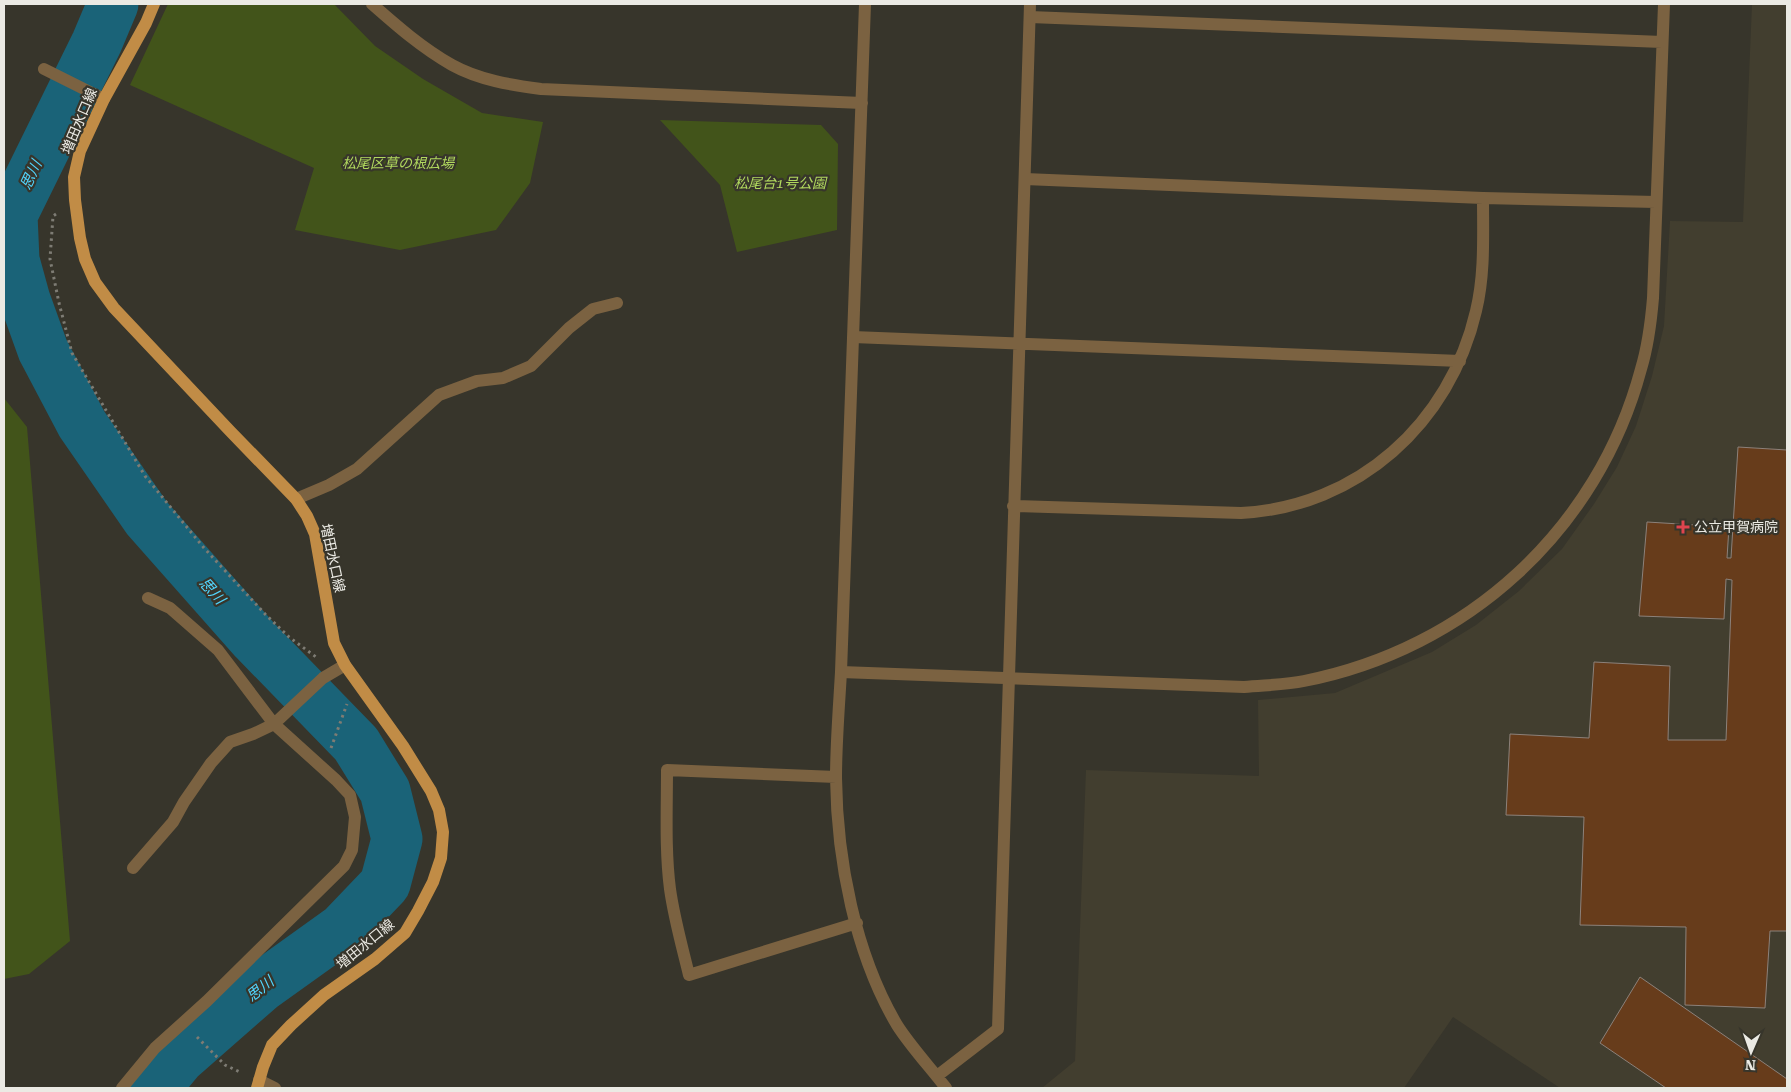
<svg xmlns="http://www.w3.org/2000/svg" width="1791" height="1092" viewBox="0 0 1791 1092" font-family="'Roboto Serif','Noto Sans JP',serif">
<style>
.built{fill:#423e2f}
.green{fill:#42541a}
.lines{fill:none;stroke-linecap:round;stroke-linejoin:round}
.river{stroke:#1a6378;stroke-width:51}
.building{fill:#673c1b;stroke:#8c817a}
.path{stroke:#7e7c74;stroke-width:3;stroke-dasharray:2.5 4;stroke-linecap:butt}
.minor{stroke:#7b6241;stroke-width:12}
.major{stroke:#c18c46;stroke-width:12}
.health-dot{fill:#e0444e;stroke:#37352b;stroke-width:2}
.labels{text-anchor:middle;stroke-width:4.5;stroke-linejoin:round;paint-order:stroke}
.street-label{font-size:14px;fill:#ebeae4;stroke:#37352b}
.park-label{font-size:14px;font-style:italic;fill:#b1d95e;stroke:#37352b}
.poi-label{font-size:14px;fill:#ebeae4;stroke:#37352b;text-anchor:start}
.water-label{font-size:15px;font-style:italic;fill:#51d5fd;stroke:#37352b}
</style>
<rect width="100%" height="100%" fill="#37352b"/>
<path class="built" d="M 1752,4 L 1787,4 L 1787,1088 L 1560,1088 L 1453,1017 L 1404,1088 L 1042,1088 L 1075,1061 L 1086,770 L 1259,776 L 1258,700 L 1335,693 L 1432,652 L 1476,625 L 1519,591 L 1562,549 L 1594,504 L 1617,467 L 1636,426 L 1652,376 L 1664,326 L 1670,221 L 1743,222 Z"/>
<path class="green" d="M 168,4 L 334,4 L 375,46 L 423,79 L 482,113 L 543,122 L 530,183 L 496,230 L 400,250 L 295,230 L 314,168 L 130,85 Z
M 660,120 L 821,125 L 838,144 L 837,230 L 737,252 L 720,185 Z
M 4,398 L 27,427 L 70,941 L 29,974 L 4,979 Z"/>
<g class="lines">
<path class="river" d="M 113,4 L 97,42 L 12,215 L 14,260 L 25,300 L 43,350 L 82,424 L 147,518 L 254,639 L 356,744 L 385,791 L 397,839 L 385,884 L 342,929 L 261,987 L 180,1058 L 155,1088"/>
</g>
<path class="building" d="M 1738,447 L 1787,450 L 1787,931 L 1770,931 L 1765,1008 L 1685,1005 L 1686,927 L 1580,925 L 1584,817 L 1506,815 L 1510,734 L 1589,738 L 1594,662 L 1670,666 L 1668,740 L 1726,740 L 1732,580 L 1726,579 L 1724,619 L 1639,616 L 1647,522 L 1729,527 L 1727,558 L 1731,558 Z
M 1640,977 L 1787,1079 L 1787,1088 L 1666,1088 L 1600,1043 Z"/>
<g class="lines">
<path class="path" d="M 56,214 L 53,216 L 50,259 L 59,303 L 72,353 L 145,476 L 204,548 L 265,614 L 289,637 L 316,657
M 331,748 L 347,704
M 197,1037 L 225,1065 L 240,1072"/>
<path class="minor" d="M 372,4 C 397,26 422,48 452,65 C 479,80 511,85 541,89 L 862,103
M 865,4 L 841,672 C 839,707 836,743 836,778 C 837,860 855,954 897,1025 C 911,1047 930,1067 946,1088
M 1030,17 L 1662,42
M 44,69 L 104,99
M 1025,179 L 1483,198 L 1656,202
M 853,337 L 1460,361
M 296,499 L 329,485 L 357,469 L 439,395 L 477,381 L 503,378 L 531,366 L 569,328 L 593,309 L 617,303
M 1013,506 L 1241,513 C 1358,507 1450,423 1476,311 C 1485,274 1483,235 1483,198
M 841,672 L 1244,687 C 1264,685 1285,685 1304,681 C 1467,649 1598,530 1641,369 C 1648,346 1651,322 1653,298 L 1664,4
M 836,777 L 667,770 C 667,810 665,850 670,889 C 674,918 682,946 689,975 L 857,923
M 133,868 L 173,822 L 184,802 L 211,763 L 230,742 L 253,734 L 274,724 L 323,678 L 345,665
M 937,1076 L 998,1029 L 1030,4
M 259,1080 L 275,1088
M 122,1088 L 155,1048 L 207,1001 L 344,866 L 352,850 L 355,817 L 350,795 L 336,780 L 274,724 L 218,650 L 170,608 L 148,598"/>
<path class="major" d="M 154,4 L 146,23 L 104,99 L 80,151 L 74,177 L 75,200 L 80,238 L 85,259 L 95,282 L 114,308 L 230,431 L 296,499 L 307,516 L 315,534 L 334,643 L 345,665 L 403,746 L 431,791 L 439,810 L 443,832 L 441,858 L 433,882 L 418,911 L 405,933 L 375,959 L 324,995 L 291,1025 L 272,1045 L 263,1067 L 257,1088"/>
</g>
<path class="health-dot" d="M1680.5 519.5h5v5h5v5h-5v5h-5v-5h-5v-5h5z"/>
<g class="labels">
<g class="street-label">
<text transform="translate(79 121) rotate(-67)" y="5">増田水口線</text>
<text transform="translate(333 558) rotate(78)" y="5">増田水口線</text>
<text transform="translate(365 944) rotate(-39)" y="5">増田水口線</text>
</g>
<g class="park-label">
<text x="398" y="168">松尾区草の根広場</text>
<text x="780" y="188">松尾台1号公園</text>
</g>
<g class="poi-label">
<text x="1694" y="532">公立甲賀病院</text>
</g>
<g class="water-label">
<text transform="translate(31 175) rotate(-65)" y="5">思川</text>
<text transform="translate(212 591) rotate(48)" y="5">思川</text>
<text transform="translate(260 989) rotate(-39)" y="5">思川</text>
</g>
</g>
<rect width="1791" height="1092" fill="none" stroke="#ebeae4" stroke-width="10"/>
<g transform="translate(1751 1052) rotate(182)" stroke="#37352b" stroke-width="4" paint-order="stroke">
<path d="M0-4L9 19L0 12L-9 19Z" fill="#ebeae4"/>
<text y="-8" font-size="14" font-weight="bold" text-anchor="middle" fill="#ebeae4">N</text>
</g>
</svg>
